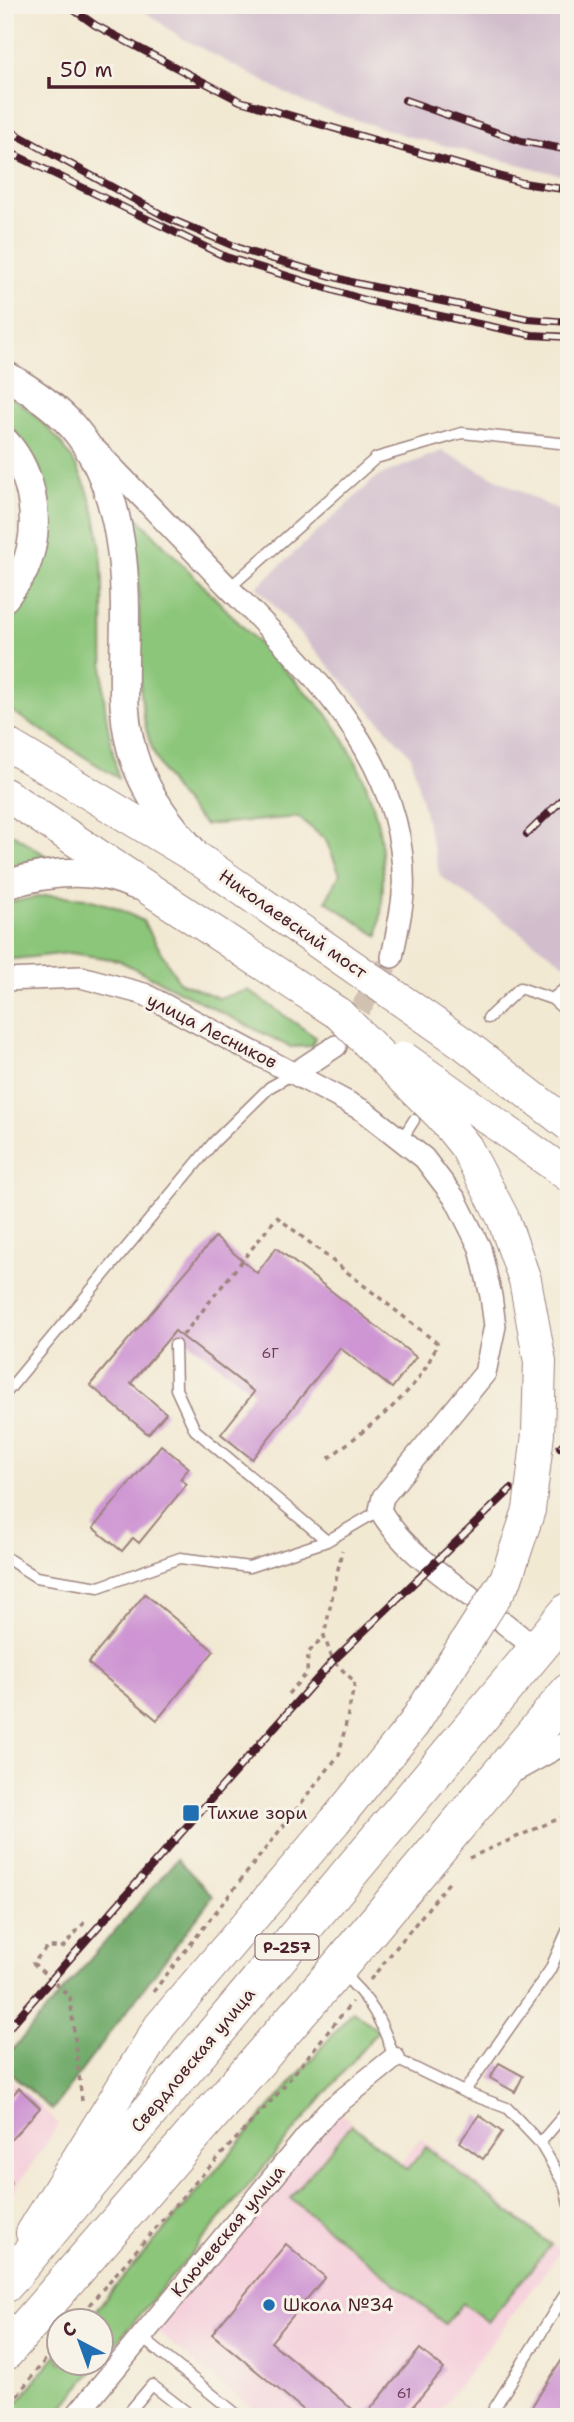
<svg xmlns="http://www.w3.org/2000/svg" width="574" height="2422" viewBox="0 0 574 2422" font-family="'Shantell Sans',sans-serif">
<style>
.built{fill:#f5cfdb}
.industrial{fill:#d1bdcc}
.green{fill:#8cc67a;stroke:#6b7252;stroke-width:2}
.forest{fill:#71ab6a;stroke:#5e654a;stroke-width:2}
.building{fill:#ce94d3}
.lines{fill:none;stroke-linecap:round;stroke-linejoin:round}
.street-tunnel{stroke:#d0c1b1;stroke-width:21;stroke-dasharray:21 10;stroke-linecap:butt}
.lane-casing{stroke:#9e847f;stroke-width:13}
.street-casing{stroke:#9e847f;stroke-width:24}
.secondary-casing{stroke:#9e847f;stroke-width:31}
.primary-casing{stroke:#9e847f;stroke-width:34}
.highway-casing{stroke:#9e847f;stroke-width:39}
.path{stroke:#9e847f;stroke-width:3.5;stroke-dasharray:5 5;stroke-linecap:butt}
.lane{stroke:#fff;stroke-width:10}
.street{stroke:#fff;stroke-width:21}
.secondary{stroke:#fff;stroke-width:28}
.primary{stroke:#fff;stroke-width:32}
.highway{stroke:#fff;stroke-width:37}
.rail-casing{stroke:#4a1f2b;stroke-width:8}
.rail{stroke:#f7f3e8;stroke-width:5;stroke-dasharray:16;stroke-linecap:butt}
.primary-bridge-casing{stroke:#9e847f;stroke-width:34;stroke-linecap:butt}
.primary-bridge{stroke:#fff;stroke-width:32}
.poi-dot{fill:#1f6fb2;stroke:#f7f3e8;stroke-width:2.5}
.labels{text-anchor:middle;stroke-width:6;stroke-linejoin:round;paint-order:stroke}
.number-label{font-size:14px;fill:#6b3c55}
.shield{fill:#f7f3e8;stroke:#7e5f64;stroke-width:2}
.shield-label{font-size:16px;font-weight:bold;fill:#4a1f2b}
.street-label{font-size:18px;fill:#4a1f2b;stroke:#f7f3e8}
.poi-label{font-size:18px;fill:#4a1f2b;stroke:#f7f3e8;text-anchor:start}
</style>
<rect width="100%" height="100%" fill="#f7f3e8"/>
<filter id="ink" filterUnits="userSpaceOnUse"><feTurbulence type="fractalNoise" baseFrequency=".0143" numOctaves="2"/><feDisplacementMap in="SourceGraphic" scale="14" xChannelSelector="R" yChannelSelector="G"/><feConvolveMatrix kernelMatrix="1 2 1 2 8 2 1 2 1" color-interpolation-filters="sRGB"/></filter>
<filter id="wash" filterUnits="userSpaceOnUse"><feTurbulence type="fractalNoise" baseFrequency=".00686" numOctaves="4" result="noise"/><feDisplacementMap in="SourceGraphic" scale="28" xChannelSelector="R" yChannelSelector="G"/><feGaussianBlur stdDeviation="1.57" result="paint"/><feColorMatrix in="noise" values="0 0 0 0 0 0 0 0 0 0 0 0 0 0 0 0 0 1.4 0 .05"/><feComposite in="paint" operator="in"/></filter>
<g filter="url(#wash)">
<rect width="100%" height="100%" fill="#f2e9d3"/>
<path class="built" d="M 5,2074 L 59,2124 L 5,2204 Z
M 338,2111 L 401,2163 L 421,2138 L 561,2251 L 435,2417 L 263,2417 L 155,2331 Z"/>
<path class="industrial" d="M 136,5 L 569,5 L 569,177 L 407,136 L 309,105 L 180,37 Z
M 442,451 L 569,516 L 569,967 L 440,876 L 411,756 L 257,587 L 378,476 Z"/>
<path class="green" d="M 5,392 C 125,474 99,570 104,694 C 105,721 113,750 118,778 L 5,707 C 5,688 1,643 5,627 C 9,614 24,603 29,591 C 61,529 54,469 5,420 Z
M 132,512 L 326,713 C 378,785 392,849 378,936 L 326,901 L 340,874 L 326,840 L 298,817 L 205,825 C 132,754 141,702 139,608 C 139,576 136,544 132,512 Z
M 5,829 L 51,859 L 5,866 Z
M 50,895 L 85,898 L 115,907 L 143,921 L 179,982 L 219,998 L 248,990 L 315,1037 L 312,1046 L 290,1047 L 118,960 L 70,953 L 5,960 L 5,903 Z
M 353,2011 L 378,2031 L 102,2360 L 102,2320 L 87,2320 Z
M 352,2124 L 407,2170 L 426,2147 L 551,2245 L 488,2322 L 463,2303 L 445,2324 L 290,2198 Z
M 59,2352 L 60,2362 L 99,2363 L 55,2417 L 5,2417 Z"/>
<path class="forest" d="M 177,1859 L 213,1896 L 52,2110 L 5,2068 L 5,2058 Z"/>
<g id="blocks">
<path class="building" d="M 215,1237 L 257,1273 L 276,1248 L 416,1357 L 392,1388 L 340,1348 L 252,1459 L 221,1434 L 254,1392 L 175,1331 L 131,1383 L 166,1413 L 148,1434 L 90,1385 Z
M 161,1445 L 189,1468 L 180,1479 L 187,1484 L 139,1543 L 133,1538 L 122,1551 L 93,1528 Z
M 145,1594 L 214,1651 L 157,1720 L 88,1663 Z
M 499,2063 L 523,2076 L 515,2092 L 490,2078 Z
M 19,2088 L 40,2108 L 5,2146 L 5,2104 Z
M 479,2115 L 502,2132 L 483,2159 L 460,2142 Z
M 286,2244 L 325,2277 L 271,2342 L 362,2417 L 312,2417 L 212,2334 Z
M 420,2349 L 444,2369 L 404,2417 L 364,2417 Z
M 569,2349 L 569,2417 L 525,2417 Z"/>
</g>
</g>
<g filter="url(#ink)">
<use href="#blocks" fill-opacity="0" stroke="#9e847f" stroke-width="2"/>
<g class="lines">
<path class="street-tunnel" d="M 344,1036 L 392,957"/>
<defs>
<path id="lane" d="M 229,588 L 376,458 L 462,433 L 569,444
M 552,999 L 569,1014
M 488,1018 L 520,988 L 552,999 L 569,985
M 402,1139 L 414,1120
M 175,1345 L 176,1389 L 195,1430 L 327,1541
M 5,1394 L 214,1142 L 270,1087 L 295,1073
M 5,1557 L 36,1577 L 99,1587 L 180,1558 L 249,1567 L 327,1541 L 380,1510
M 341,1973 C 370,1997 383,2023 394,2058 L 464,2092 L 507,2108 L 540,2143 L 565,2186 L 569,2205
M 464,2092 L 550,1970 L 569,1927
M 540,2143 L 569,2109
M 5,2183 L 5,2182
M 140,2336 L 240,2417
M 125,2417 L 152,2385 L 193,2417
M 489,2417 L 569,2288"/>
<path id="street" d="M 95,449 C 141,496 186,544 231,590 C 314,674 410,766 403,895 C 401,916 396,937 392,957
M 5,980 L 81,977 L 144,994 L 364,1111 L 424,1158 L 456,1200 L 480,1248 L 491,1296 L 495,1326 L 485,1373 L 383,1497 L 380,1510 C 401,1547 438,1572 471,1597
M 295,1073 L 336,1046
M 504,1623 L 536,1649
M 515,1771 L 569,1741
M 75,2417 L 327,2112 L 394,2058"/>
<path id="secondary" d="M 5,375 C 29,389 55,406 73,427 C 115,476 125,550 125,613 C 125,664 118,717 137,766 C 150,799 169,824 192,850
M 5,442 C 35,475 42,529 24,570 C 19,579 11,588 5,597
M 5,885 C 48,871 93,866 135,885"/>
<path id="primary" d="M 5,743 L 200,860
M 5,794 L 339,1014
M 32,2233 L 160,2026 L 335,1821"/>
<path id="highway" d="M 5,2284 L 569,1611
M 5,2352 L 337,1969 L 569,1692"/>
</defs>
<use href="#lane" class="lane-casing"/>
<use href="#street" class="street-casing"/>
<use href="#secondary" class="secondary-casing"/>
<use href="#primary" class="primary-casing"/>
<use href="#highway" class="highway-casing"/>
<path class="path" d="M 183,1335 L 277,1217 L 437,1343 C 420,1394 368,1426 328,1459
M 288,1694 L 307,1673 L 308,1653 L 324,1636
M 469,1858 L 569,1814
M 370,1980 L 451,1880
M 153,1992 L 339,1755 L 355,1682 L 333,1661 L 324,1636 L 342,1550
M 82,2101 L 70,1997 L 33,1963 L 47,1947 L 63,1947 L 85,1922
M 76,2320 L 191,2187 L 275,2097 L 352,2002
M 5,2411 L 60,2341"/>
<use href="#lane" class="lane"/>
<use href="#street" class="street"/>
<use href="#secondary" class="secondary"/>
<use href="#primary" class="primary"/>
<use href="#highway" class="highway"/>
<defs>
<path id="rail" d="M 67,5 L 95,25 L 240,101 L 523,183 L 569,190
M 405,100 L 521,141 L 569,150
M 5,128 L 168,218 L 246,251 L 355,283 L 528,319 L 569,322
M 5,150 L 226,257 L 368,301 L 532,335 L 569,337
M 527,834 L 569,793
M 560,1447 L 569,1439
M 5,2032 L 333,1661 L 511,1489"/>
</defs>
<use href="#rail" class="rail-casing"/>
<use href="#rail" class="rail"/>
<defs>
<path id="primary-bridge" d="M 200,860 L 464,1044 L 569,1125
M 404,1058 L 569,1176
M 335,1821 L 413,1725 L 506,1579 L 529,1510 L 538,1434 L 540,1362 L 525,1280 L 503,1218 L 466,1147 L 441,1116 L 339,1014"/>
</defs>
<use href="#primary-bridge" class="primary-bridge-casing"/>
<use href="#primary-bridge" class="primary-bridge"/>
</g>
</g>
<g class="poi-dot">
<rect x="182" y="1804" width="18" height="18" rx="3.5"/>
<circle cx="269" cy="2305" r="7"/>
</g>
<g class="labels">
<g class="number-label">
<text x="270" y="1358">6Г</text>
<text x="404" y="2398">61</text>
</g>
<rect class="shield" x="255.5" y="1934.5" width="63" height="25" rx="5"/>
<g class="shield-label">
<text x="287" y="1953">Р-257</text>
</g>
<g class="street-label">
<text transform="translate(293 924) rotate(35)" y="6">Николаевский мост</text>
<text transform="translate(212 1031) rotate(27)" y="6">улица Лесников</text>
<text transform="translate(193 2060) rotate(-50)" y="6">Свердловская улица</text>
<text transform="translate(228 2231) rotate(-50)" y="6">Ключевская улица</text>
</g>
<g class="poi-label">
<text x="207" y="1819">Тихие зори</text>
<text x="283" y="2311">Школа №34</text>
</g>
</g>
<rect width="574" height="2422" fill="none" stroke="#f7f3e8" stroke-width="28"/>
<g transform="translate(80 2342) rotate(319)"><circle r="33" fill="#f7f3e8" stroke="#b29e9c" stroke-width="2"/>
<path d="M0-5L12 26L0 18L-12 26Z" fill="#1f6fb2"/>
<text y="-10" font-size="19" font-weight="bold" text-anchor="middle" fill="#4a1f2b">С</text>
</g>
<path d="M49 77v10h149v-10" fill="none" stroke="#4a1f2b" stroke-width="3.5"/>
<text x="60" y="77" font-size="21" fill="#4a1f2b" stroke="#f7f3e8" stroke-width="5" paint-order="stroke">50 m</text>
</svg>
